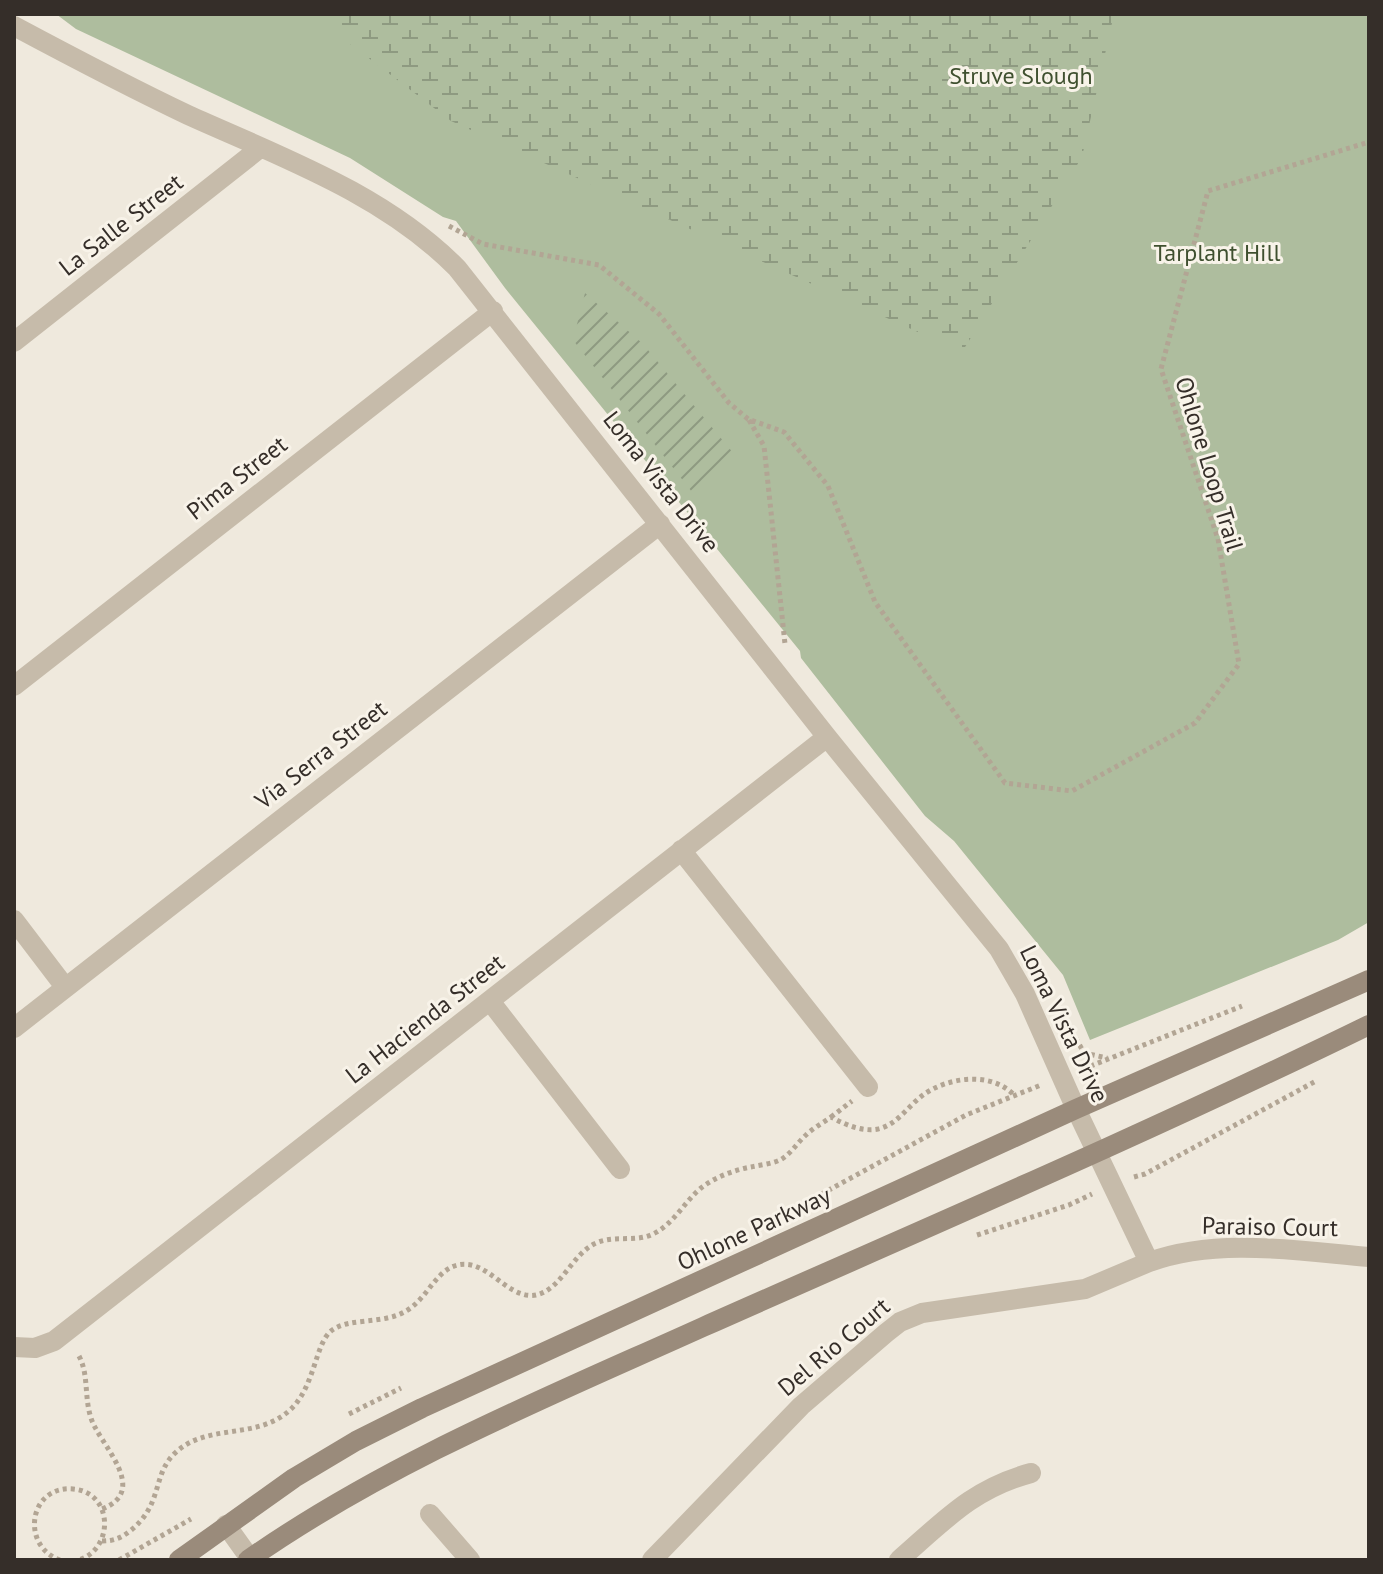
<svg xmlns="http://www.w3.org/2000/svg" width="1383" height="1574" viewBox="0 0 1383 1574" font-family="'PT Sans',sans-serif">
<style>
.green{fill:#aebd9e}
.wetland{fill:url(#wetland-marsh)}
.garden{fill:url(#garden-furrows)}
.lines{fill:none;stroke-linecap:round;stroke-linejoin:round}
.path{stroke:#b2a594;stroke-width:5;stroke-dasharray:4 4;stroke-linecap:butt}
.street{stroke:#c6bbaa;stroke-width:20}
.secondary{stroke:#9a8b7b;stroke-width:20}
.labels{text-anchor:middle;stroke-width:6;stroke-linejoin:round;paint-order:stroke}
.park-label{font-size:24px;fill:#3f502f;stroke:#f8f3e9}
.street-label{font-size:24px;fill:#352e29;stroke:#f8f3e9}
</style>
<defs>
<pattern id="wetland-marsh" width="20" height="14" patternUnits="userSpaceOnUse" patternTransform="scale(2)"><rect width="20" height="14" fill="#aebd9e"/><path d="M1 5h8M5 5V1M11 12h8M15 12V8" fill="none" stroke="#8e9a81"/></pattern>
<pattern id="garden-furrows" width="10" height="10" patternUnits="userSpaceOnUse" patternTransform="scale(2)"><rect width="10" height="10" fill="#aebd9e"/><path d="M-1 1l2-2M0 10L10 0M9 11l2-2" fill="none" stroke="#8e9a81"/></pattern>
</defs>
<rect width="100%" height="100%" fill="#efe9dd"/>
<path class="green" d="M 56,14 L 1369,14 L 1369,922 L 1338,940 L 1090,1040 L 1063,975 L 954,841 L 925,816 L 801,658 L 800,651 L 505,288 L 456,221 L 443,217 L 350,158 L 76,29 Z"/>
<path class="wetland" d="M 311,14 L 1114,14 L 1082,157 L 962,352 L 451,121 Z"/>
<path class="garden" d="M 585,293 L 643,344 L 734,454 L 692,492 L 573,340 Z"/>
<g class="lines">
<path class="path" d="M 449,226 L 483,244 L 599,265 L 659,314 L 729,403 L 748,419 L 784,432 L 828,486 L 875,602 L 1005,783 L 1072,791 L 1195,723 L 1239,664 L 1218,539 L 1161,369 L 1208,191 L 1369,142
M 749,420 L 764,446 L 785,644
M 1068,1024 L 1084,1053 L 1107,1058
M 1083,1069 L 1242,1006
M 831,1117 L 852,1101
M 1134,1177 L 1145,1174 L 1316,1081
M 807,1202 L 966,1115 L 1041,1085
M 977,1235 L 1069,1205 L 1092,1194
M 79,1356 C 89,1375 84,1397 91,1418 C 99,1444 151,1490 102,1509
M 349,1414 L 401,1388
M 102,1541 C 114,1541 121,1538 130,1531 C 163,1505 152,1476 174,1454 C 206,1422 256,1441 290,1410 C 315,1387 315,1344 331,1331 C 348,1317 383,1325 406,1311 C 431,1297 438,1259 471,1265 C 495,1270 516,1305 542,1293 C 563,1284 573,1255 594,1244 C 613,1234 635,1243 653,1234 C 674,1224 684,1202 701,1188 C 715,1177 734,1170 751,1167 C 760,1165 771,1164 780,1160 C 791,1154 797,1143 806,1135 C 813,1128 823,1123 831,1117 C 846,1125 862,1132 878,1129 C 897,1125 908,1106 923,1095 C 948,1077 991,1071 1014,1095
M 60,1560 C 20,1546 29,1485 73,1489 C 113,1492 115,1548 79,1560
M 119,1560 L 191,1519"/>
<path class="street" d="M 14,26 C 72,57 129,87 188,115 C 281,157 384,194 457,268 L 827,737 L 999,949 L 1025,994 L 1076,1109 L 1149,1262 C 1218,1237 1298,1251 1369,1257
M 14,342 L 260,148
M 14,686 L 493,311
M 681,850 L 868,1087
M 14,920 L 65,987
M 490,1001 L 620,1169
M 14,1028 L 660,524
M 14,1347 L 35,1348 L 54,1341 L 827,737
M 430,1514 L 470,1560
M 226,1525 L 251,1560
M 652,1560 L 801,1406 L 886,1333 L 900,1322 L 922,1313 L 1085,1289 L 1149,1262
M 899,1560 C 944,1521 972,1489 1031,1473"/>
<path class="secondary" d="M 179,1560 L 294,1478 L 356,1441 L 422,1408 L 1076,1109 L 1369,980
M 248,1560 C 388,1462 548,1397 703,1327 C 926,1228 1150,1132 1369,1025"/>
</g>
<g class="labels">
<g class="park-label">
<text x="1021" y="84">Struve Slough</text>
<text x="1217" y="261">Tarplant Hill</text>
</g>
<g class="street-label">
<text transform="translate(121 225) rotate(-38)" y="8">La Salle Street</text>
<text transform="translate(1209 464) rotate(73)" y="8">Ohlone Loop Trail</text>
<text transform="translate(237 478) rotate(-38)" y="8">Pima Street</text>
<text transform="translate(661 482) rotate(52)" y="8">Loma Vista Drive</text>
<text transform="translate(321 755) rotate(-38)" y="8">Via Serra Street</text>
<text transform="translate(425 1019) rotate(-38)" y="8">La Hacienda Street</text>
<text transform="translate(1064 1024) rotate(64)" y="8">Loma Vista Drive</text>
<text transform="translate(1270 1227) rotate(1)" y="8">Paraiso Court</text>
<text transform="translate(754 1229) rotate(-25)" y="8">Ohlone Parkway</text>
<text transform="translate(834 1347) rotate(-40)" y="8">Del Rio Court</text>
</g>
</g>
<rect width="1383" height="1574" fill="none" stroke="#352e29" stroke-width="32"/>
</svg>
